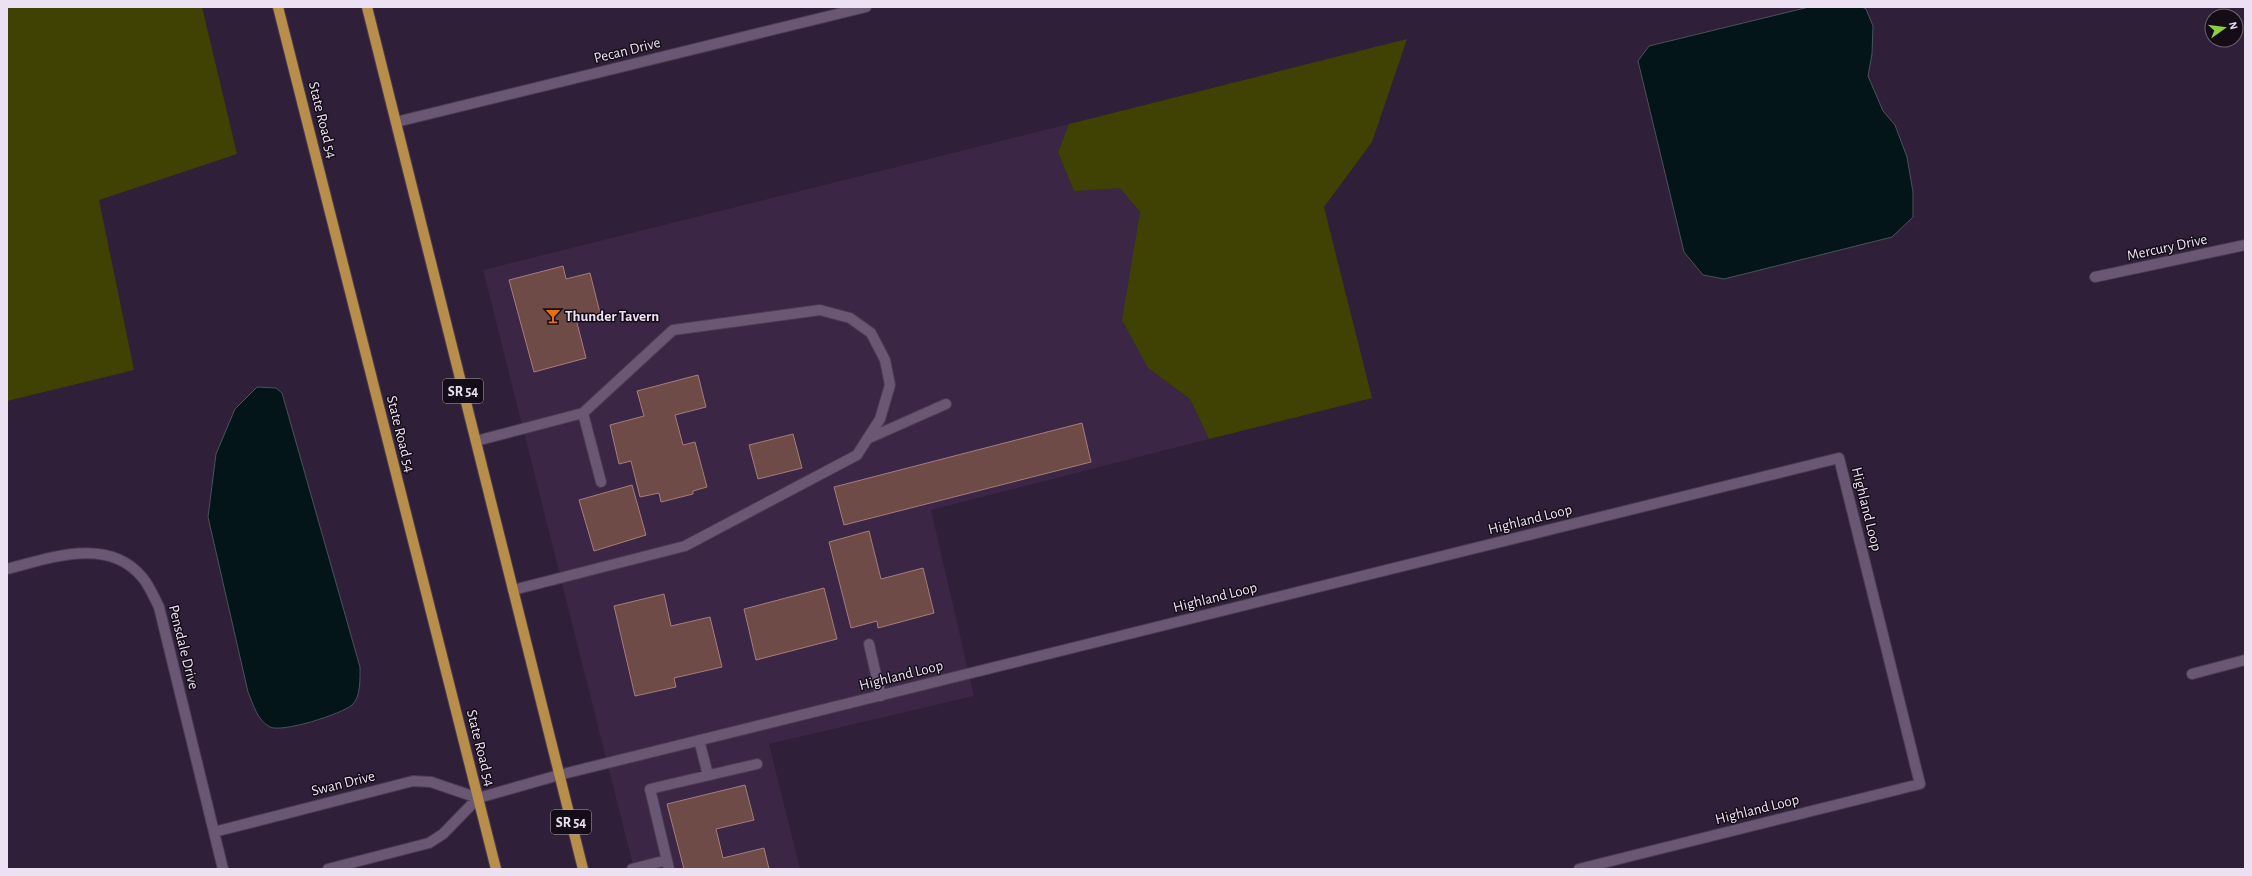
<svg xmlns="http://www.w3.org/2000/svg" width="2252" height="876" viewBox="0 0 2252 876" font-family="'Alegreya Sans',sans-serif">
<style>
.built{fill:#3b2645}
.green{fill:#3f4203}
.water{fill:#041519;stroke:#4a525a}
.building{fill:#6e4b47;stroke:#a57e7a}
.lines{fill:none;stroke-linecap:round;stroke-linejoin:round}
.minor-casing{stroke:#4b3c52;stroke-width:12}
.major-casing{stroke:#4b3c52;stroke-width:12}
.minor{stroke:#6a5773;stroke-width:10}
.major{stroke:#b78e4a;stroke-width:10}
.labels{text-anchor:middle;stroke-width:3;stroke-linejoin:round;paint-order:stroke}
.shield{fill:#140d18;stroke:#aba1b1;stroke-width:1}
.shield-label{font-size:14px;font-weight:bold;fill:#ece1f2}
.street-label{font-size:15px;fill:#ece1f2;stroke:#140d18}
.poi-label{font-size:15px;font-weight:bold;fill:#ece1f2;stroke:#140d18;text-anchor:start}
</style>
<rect width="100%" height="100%" fill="#301f38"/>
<path class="built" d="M 1069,124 L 1058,152 L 1120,188 L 1140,212 L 1135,246 L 1148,368 L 1190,399 L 1209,439 L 931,510 L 974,696 L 769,744 L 800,869 L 634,869 L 483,270 Z"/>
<path class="green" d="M 7,7 L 202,7 L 237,154 L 99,200 L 134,370 L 7,401 Z
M 1407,39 L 1372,142 L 1324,207 L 1372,398 L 1209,439 L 1190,399 L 1148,368 L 1122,320 L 1140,212 L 1120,188 L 1074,191 L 1058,152 L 1069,124 Z"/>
<path class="water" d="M 1809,7 L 1862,7 L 1866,9 L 1873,26 L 1872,54 L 1868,76 L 1883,111 L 1895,125 L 1907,157 L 1913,192 L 1913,217 L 1892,237 L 1724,279 L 1703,275 L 1684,252 L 1638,61 L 1649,46 Z
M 257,387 L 276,388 L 282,393 L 360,667 C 360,678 361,697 352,705 C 342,714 282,733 270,727 C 257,720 254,706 248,692 L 208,517 L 216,454 L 235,409 Z"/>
<path class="building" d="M 563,266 L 566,279 L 590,273 L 600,313 L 576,319 L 586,358 L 534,372 L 509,280 Z
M 698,375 L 706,407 L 675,415 L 683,445 L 695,442 L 707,487 L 693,491 L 693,494 L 661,502 L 659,493 L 640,497 L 631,461 L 619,464 L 610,425 L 644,416 L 637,391 Z
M 1082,423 L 1091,462 L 844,525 L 834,487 Z
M 793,434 L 802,468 L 758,479 L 749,445 Z
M 632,485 L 646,535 L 594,551 L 579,500 Z
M 869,531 L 881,579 L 923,568 L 934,613 L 878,628 L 877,621 L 851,628 L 829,542 Z
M 824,588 L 837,639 L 756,660 L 744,609 Z
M 664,594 L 671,626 L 710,617 L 722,667 L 674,678 L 676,687 L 635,696 L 614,606 Z
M 745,785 L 754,820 L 716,829 L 723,858 L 764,848 L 769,869 L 684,869 L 667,804 Z"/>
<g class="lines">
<defs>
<path id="minor" d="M 396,122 L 866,7
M 2095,277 L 2245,245
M 583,413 L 601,482
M 867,439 L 946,404
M 476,441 L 583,413 L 673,330 L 820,310 L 850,318 L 871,333 L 885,360 L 890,385 L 880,419 L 857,455 L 685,546 L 513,590
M 7,569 C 50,558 108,536 142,577 C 149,585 154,597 159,607 L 223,869
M 869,644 L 881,696
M 2192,674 L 2245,660
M 699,740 L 708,775
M 214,832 L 413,781 L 431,782 L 478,798
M 328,869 L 429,843 L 443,834 L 478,798 L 559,775 L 1839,458 L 1920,784 L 1579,869
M 632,869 L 667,860
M 669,869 L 650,789 L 757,764"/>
<path id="major" d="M 278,7 L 496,869
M 367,7 L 583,869"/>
</defs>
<use href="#minor" class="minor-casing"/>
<use href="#major" class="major-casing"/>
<use href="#minor" class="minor"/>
<use href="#major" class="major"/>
</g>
<defs>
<symbol id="bar-bare" viewBox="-9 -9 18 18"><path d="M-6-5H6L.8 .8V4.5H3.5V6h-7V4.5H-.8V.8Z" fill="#e8710a" stroke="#140d18" stroke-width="2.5" paint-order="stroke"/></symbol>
</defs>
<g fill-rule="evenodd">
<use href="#bar-bare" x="542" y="305" width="22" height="22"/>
</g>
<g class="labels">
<g class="shield">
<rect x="443" y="379" width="40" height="24" rx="3"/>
<rect x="551" y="810" width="40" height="24" rx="3"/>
</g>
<g class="shield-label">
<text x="463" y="396">SR 54</text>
<text x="571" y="827">SR 54</text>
</g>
<g class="street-label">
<text transform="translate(627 50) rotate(-14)" y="5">Pecan Drive</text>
<text transform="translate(323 120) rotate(76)" y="5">State Road 54</text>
<text transform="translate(2167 247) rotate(-12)" y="5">Mercury Drive</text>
<text transform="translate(401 434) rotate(76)" y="5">State Road 54</text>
<text transform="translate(1867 509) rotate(76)" y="5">Highland Loop</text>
<text transform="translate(1530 519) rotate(-14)" y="5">Highland Loop</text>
<text transform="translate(1215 597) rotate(-14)" y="5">Highland Loop</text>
<text transform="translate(184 647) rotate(76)" y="5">Pensdale Drive</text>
<text transform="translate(901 675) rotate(-14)" y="5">Highland Loop</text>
<text transform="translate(481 748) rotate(76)" y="5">State Road 54</text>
<text transform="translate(343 783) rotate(-14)" y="5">Swan Drive</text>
<text transform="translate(1757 809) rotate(-14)" y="5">Highland Loop</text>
</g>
<g class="poi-label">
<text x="565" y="321">Thunder Tavern</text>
</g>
</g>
<rect width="2252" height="876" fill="none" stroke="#ece1f2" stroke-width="16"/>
<g transform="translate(2224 28) rotate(76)"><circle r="19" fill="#140d18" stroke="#6a626f"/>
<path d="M0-3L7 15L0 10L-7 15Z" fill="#8fcd42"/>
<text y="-6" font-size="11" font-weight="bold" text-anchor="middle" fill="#ece1f2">N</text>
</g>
</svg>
